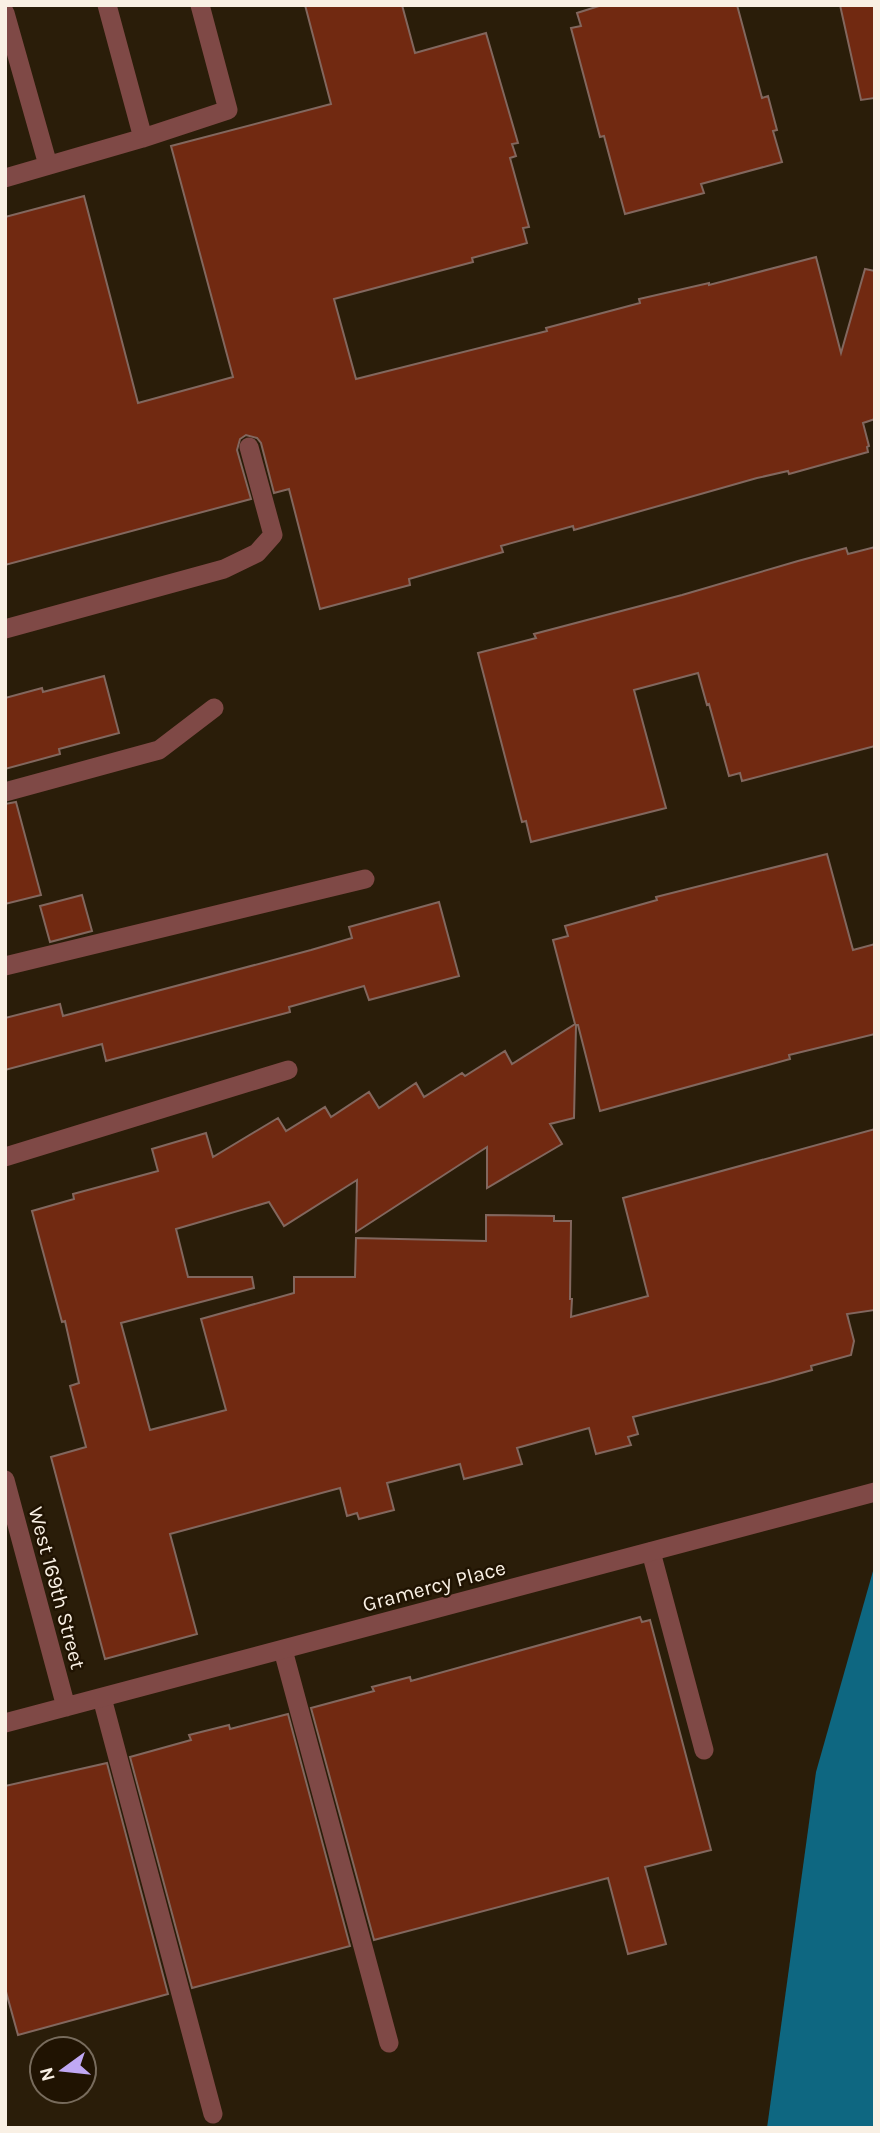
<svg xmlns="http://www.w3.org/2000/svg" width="880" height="2133" viewBox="0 0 880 2133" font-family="Karla,sans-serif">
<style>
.water{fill:#0e6781}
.building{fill:#712911;stroke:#82675e;stroke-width:2}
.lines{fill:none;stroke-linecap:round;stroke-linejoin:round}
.service{stroke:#7f4946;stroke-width:19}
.minor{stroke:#7f4946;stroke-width:19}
.labels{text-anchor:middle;stroke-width:5;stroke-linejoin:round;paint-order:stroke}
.street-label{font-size:21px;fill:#f9f0e4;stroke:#201302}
</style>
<rect width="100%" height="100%" fill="#2a1d09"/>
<path class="water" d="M 875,1564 L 875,2128 L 767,2128 L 816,1772 Z"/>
<path class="building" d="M 305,5 L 402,5 L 415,53 L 486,33 L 518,143 L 512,144 L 516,156 L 510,158 L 529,227 L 523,228 L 527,243 L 472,258 L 473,262 L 334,299 L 356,379 L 547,331 L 546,328 L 640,303 L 639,299 L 709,283 L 709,285 L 816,257 L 841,353 L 865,269 L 875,271 L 875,419 L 863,423 L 869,446 L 867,447 L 868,452 L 789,474 L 788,471 L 757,478 L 574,530 L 573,526 L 501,546 L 503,552 L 409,579 L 410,585 L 320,609 L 289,489 L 274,493 L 261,443 L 257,438 L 246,435 L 240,439 L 237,450 L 251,499 L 5,565 L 5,217 L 84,196 L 138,403 L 233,377 L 171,146 L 331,104 Z
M 602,5 L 737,5 L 762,98 L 768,96 L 777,130 L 773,131 L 782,162 L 701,184 L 704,193 L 625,214 L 604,136 L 600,137 L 571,28 L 581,26 L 577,13 Z
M 840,5 L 875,5 L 875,98 L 861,100 Z
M 875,547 L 875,746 L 742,781 L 740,773 L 729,776 L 709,704 L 707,705 L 698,673 L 634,690 L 666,808 L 531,842 L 526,821 L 522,822 L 478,653 L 536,638 L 534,634 L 682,595 L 798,561 L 846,548 L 848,554 Z
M 104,676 L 119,733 L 59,749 L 60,754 L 5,769 L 5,698 L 42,688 L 43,692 Z
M 16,802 L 41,895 L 5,904 L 5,804 Z
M 827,854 L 853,950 L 875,944 L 875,1034 L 789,1055 L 790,1059 L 600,1111 L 578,1025 L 576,1025 L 574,1118 L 550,1124 L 562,1144 L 487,1188 L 487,1147 L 356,1232 L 357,1180 L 284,1226 L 269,1202 L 176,1229 L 188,1277 L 252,1277 L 254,1288 L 121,1323 L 150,1430 L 226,1410 L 201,1319 L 294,1293 L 294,1277 L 355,1277 L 356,1238 L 486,1241 L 486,1215 L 554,1216 L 554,1221 L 571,1221 L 570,1299 L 572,1299 L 571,1317 L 648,1296 L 623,1198 L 875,1129 L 875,1310 L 847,1314 L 854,1341 L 851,1355 L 811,1366 L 812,1370 L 769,1382 L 633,1417 L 638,1434 L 628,1437 L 631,1445 L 596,1454 L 589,1428 L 517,1448 L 522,1464 L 464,1479 L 460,1464 L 387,1483 L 394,1510 L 359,1519 L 357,1513 L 347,1516 L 340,1488 L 170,1534 L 197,1634 L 105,1659 L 51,1457 L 86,1447 L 70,1386 L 79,1383 L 65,1321 L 62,1322 L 32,1211 L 74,1199 L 73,1194 L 158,1171 L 152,1149 L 206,1133 L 213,1157 L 278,1118 L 286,1131 L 325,1107 L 331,1117 L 369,1092 L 379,1108 L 416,1083 L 424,1097 L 462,1073 L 465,1076 L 505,1051 L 512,1064 L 575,1024 L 553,940 L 568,936 L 565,926 L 657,900 L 656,897 Z
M 82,895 L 92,931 L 50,942 L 40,906 Z
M 439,902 L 459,976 L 369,1000 L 364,986 L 289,1007 L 290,1012 L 106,1061 L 102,1044 L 5,1070 L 5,1018 L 60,1004 L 63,1016 L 311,950 L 352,938 L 349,927 Z
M 640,1617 L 642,1622 L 650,1620 L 711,1850 L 645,1867 L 666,1944 L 628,1954 L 608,1878 L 374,1940 L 311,1708 L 374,1691 L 372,1687 L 410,1677 L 411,1681 Z
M 288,1714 L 350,1946 L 192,1988 L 130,1757 L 191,1740 L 189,1735 L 229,1725 L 230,1729 Z
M 107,1763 L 168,1994 L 18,2035 L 5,1988 L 5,1786 Z"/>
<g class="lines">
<path class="service" d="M 107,5 L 143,138
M 5,13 L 48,165
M 5,178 L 143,138 L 228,110 L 200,5
M 5,629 L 224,569 L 257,553 L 273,535 L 249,447
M 5,792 L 159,750 L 214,708
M 5,966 L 365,879
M 5,1157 L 288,1070
M 651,1552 L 704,1750
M 283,1650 L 389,2043
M 102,1698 L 213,2114"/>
<path class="minor" d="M 5,1480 L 66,1707
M 5,1723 L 875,1492"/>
</g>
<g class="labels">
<g class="street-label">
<text transform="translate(434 1586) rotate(-15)" y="7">Gramercy Place</text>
<text transform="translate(57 1588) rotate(75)" y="7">West 169th Street</text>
</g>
</g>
<rect width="880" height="2133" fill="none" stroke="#f9f0e4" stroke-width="14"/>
<g transform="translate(63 2070) rotate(255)"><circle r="33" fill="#201302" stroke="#776b5c" stroke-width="2"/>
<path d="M0-5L12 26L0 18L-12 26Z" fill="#c0a8f4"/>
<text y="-10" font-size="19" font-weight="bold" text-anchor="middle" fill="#f9f0e4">N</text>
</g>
</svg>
